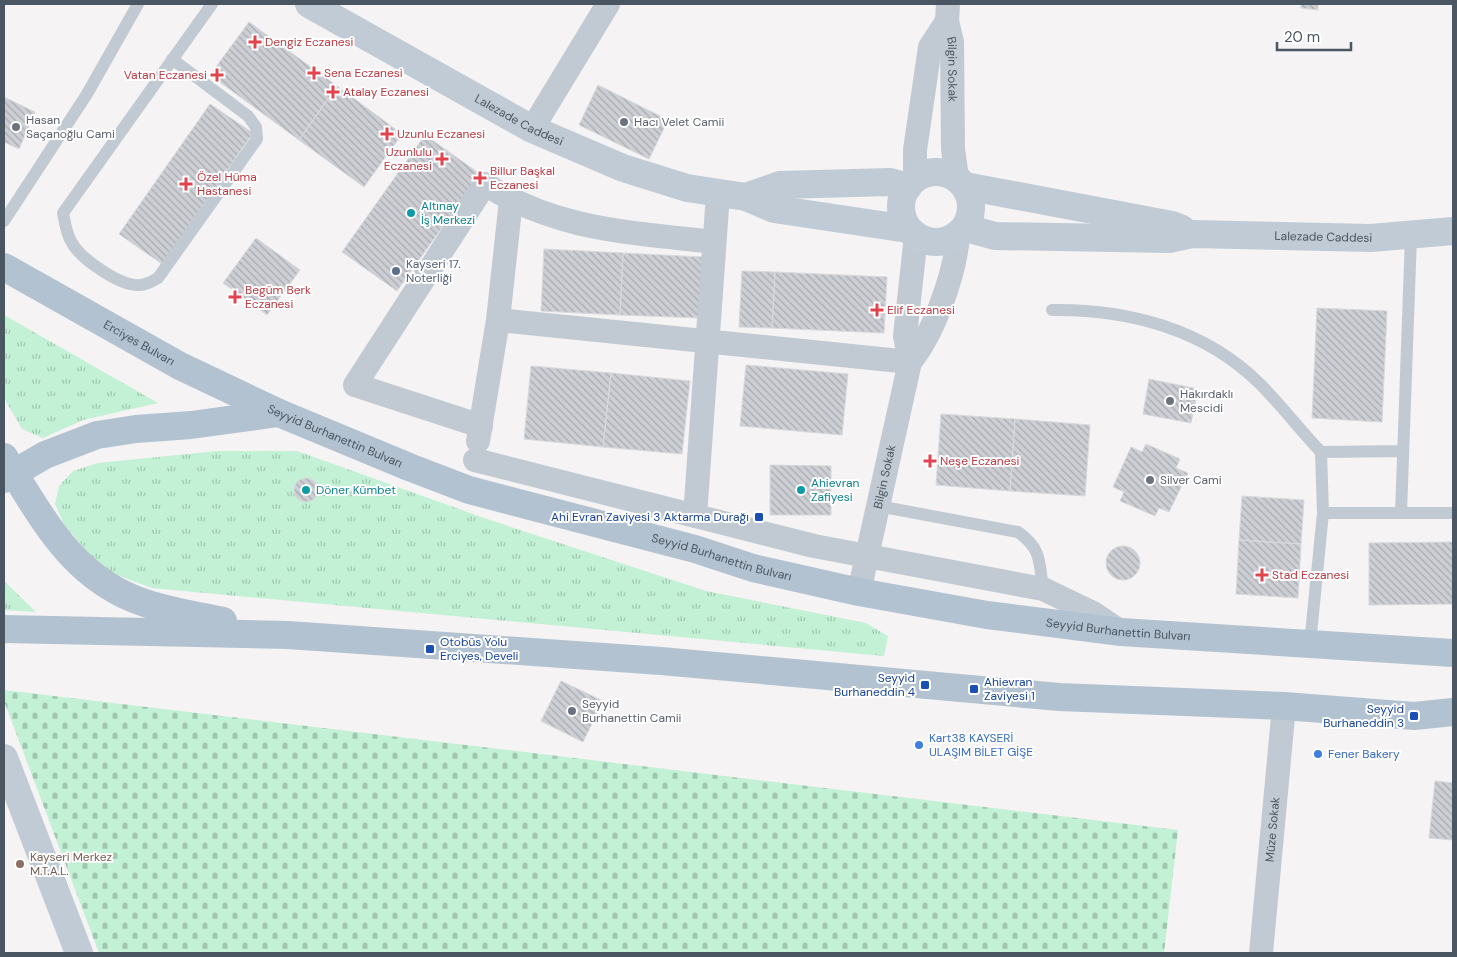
<svg xmlns="http://www.w3.org/2000/svg" width="1457" height="957" viewBox="0 0 1457 957" font-family="'DM Sans',sans-serif">
<style>
.grass{fill:url(#grass-tufts)}
.cemetery{fill:url(#cemetery-stones)}
.building{fill:url(#building-back-hatch);stroke:#d7d9de}
.lines{fill:none;stroke-linecap:round;stroke-linejoin:round}
.lane{stroke:#c1cad2;stroke-width:12}
.street{stroke:#c1cad2;stroke-width:24}
.secondary{stroke:#c1cbd6;stroke-width:28}
.primary{stroke:#b3c2d1;stroke-width:28}
.health-dot{fill:#e0444e;stroke:#fff;stroke-width:2}
.worship-dot{fill:#6b7280;stroke:#fff;stroke-width:2}
.culture-dot{fill:#0f9aa8;stroke:#fff;stroke-width:2}
.service-dot{fill:#5c6f8a;stroke:#fff;stroke-width:2}
.transit-dot{fill:#1a4fb4;stroke:#fff;stroke-width:2}
.shop-dot{fill:#3f7fe0;stroke:#fff;stroke-width:2}
.education-dot{fill:#8d6e63;stroke:#fff;stroke-width:2}
.labels{text-anchor:middle;stroke-width:4;stroke-linejoin:round;paint-order:stroke}
.health-label{font-size:12px;fill:#be3a42;stroke:#fff;text-anchor:start}
.street-label{font-size:12px;fill:#4a5661;stroke:#fff}
.worship-label{font-size:12px;fill:#5b616d;stroke:#fff;text-anchor:start}
.culture-label{font-size:12px;fill:#0d838f;stroke:#fff;text-anchor:start}
.service-label{font-size:12px;fill:#4e5e75;stroke:#fff;text-anchor:start}
.transit-label{font-size:12px;fill:#164399;stroke:#fff;text-anchor:end}
.shop-label{font-size:12px;fill:#366cbe;stroke:#fff;text-anchor:start}
.education-label{font-size:12px;fill:#785e54;stroke:#fff;text-anchor:start}
</style>
<defs>
<pattern id="grass-tufts" width="24" height="20" patternUnits="userSpaceOnUse" patternTransform="scale(1.25)"><rect width="24" height="20" fill="#c3f1d5"/><path d="M3 7l-1-3M5 7V3M7 7l1-3M15 17l-1-3M17 17v-4M19 17l1-3" fill="none" stroke="#a0c6b0"/></pattern>
<pattern id="cemetery-stones" width="16" height="16" patternUnits="userSpaceOnUse" patternTransform="scale(1.25)"><rect width="16" height="16" fill="#c3f1d5"/><path d="M2 7V4a2 2 0 0 1 4 0v3zM10 15v-3a2 2 0 0 1 4 0v3z" fill="#a0c6b0"/></pattern>
<pattern id="building-back-hatch" width="6" height="6" patternUnits="userSpaceOnUse" patternTransform="scale(1.25)"><rect width="6" height="6" fill="#cdcfd5"/><path d="M-1 5l2 2M0 0l6 6M5-1l2 2" fill="none" stroke="#a8abb0"/></pattern>
</defs>
<rect width="100%" height="100%" fill="#f5f3f3"/>
<path class="grass" d="M 4,315 L 158,403 L 83,420 L 43,438 L 22,429 L 4,398 Z
M 217,451 L 297,451 L 484,518 L 706,591 L 866,623 L 888,636 L 884,656 L 152,588 L 112,573 L 91,556 L 64,524 L 55,504 L 59,486 L 73,471 L 98,463 Z
M 4,581 L 36,612 L 4,610 Z"/>
<path class="cemetery" d="M 4,690 L 1178,830 L 1164,953 L 99,953 L 4,701 Z"/>
<path class="building" d="M 1301,4 L 1318,4 L 1318,10 L 1301,8 Z
M 249,22 L 337,86 L 299,140 L 210,75 Z
M 598,85 L 668,120 L 649,159 L 579,125 Z
M 337,86 L 402,134 L 364,187 L 299,140 Z
M 4,97 L 35,112 L 19,149 L 4,142 Z
M 210,104 L 253,133 L 162,264 L 119,234 Z
M 425,135 L 480,174 L 397,291 L 342,252 Z
M 256,238 L 300,270 L 267,315 L 223,283 Z
M 544,249 L 623,253 L 620,315 L 541,311 Z
M 623,253 L 703,257 L 700,318 L 620,315 Z
M 742,271 L 775,272 L 772,328 L 739,327 Z
M 775,272 L 887,277 L 884,333 L 772,328 Z
M 1317,308 L 1387,311 L 1382,422 L 1312,418 Z
M 746,365 L 848,374 L 842,435 L 740,426 Z
M 531,366 L 611,373 L 603,447 L 524,439 Z
M 611,373 L 690,381 L 682,454 L 603,447 Z
M 1149,379 L 1198,389 L 1191,423 L 1143,414 Z
M 941,414 L 1015,419 L 1010,491 L 936,485 Z
M 1015,419 L 1090,425 L 1085,496 L 1010,491 Z
M 1146,444 L 1180,459 L 1176,468 L 1188,473 L 1169,512 L 1159,508 L 1155,516 L 1120,501 L 1124,492 L 1113,487 L 1131,447 L 1142,452 Z
M 770,465 L 831,466 L 831,515 L 770,515 Z
M294 490a12 12 0 1 1 24 0a12 12 0 1 1-24 0Z
M 1242,496 L 1304,500 L 1301,544 L 1239,540 Z
M 1239,540 L 1301,544 L 1298,598 L 1236,594 Z
M 1453,542 L 1453,604 L 1369,605 L 1369,543 Z
M1106 563a17 17 0 1 1 34 0a17 17 0 1 1-34 0Z
M 561,681 L 603,701 L 583,742 L 541,721 Z
M 1435,781 L 1453,783 L 1453,840 L 1429,838 Z"/>
<g class="lines">
<path class="lane" d="M 172,59 L 248,116 L 256,127 L 257,139 L 158,278 C 153,281 147,285 140,285 C 121,287 81,259 72,243 C 66,233 65,223 63,213 L 212,4
M 4,221 L 87,94 L 138,4
M 1052,310 C 1128,309 1205,329 1260,384 C 1282,406 1300,430 1321,452 L 1323,513 L 1310,644
M 1321,452 L 1403,451
M 878,506 L 1018,532 C 1042,549 1039,562 1043,589
M 1323,513 L 1453,513
M 1401,513 L 1411,236"/>
<g class="street">
<path id="s1" d="M 948,4 L 947,21 L 952,42 L 953,149 L 957,178"/>
<path d="M 532,129 L 608,4"/>
<path d="M 915,179 L 915,150 L 930,47 L 947,21"/>
<path d="M 498,320 L 910,362"/>
<path d="M 910,362 C 934,333 955,274 958,236"/>
<path d="M 481,426 L 355,385 L 485,184 C 557,231 631,232 714,242"/>
<path d="M 478,441 L 498,320 L 511,200"/>
<path d="M 475,460 L 814,546 L 1043,589 L 1093,613 L 1121,632"/>
<path d="M 695,516 L 718,194"/>
<path id="s2" d="M 859,592 L 910,362 L 905,336 L 916,236"/>
<path id="s3" d="M 1261,953 L 1284,706"/>
</g>
<g class="secondary">
<path id="s4" d="M 309,4 L 532,129 L 623,168 L 687,188 L 746,197 L 774,209 L 908,229"/>
<circle cx="936" cy="207" r="35"/>
<path d="M 965,186 L 1172,225 L 1182,229"/>
<path d="M 746,197 L 780,185 L 890,182 L 908,187"/>
<path id="s5" d="M 966,228 L 995,236 L 1169,239 L 1192,234 L 1371,238 L 1453,231"/>
<path d="M 4,758 L 79,953"/>
</g>
<g class="primary">
<path id="s6" d="M 4,267 L 180,366 L 279,413 L 409,467 L 469,490 L 695,549 L 753,568 L 859,592 L 987,615 L 1121,632 L 1453,653"/>
<path d="M 4,457 C 42,517 72,579 145,603 C 170,612 197,615 223,621"/>
<path d="M 4,479 L 45,455 L 97,435 L 136,429 L 191,425 L 279,413"/>
<path d="M 4,629 L 288,635 L 661,661 L 1059,697 L 1284,706 L 1414,716 L 1453,712"/>
</g>
</g>
<g class="health-dot">
<path d="M252.5 34.5h5v5h5v5h-5v5h-5v-5h-5v-5h5z"/>
<path d="M311.5 65.5h5v5h5v5h-5v5h-5v-5h-5v-5h5z"/>
<path d="M214.5 67.5h5v5h5v5h-5v5h-5v-5h-5v-5h5z"/>
<path d="M330.5 84.5h5v5h5v5h-5v5h-5v-5h-5v-5h5z"/>
<path d="M384.5 126.5h5v5h5v5h-5v5h-5v-5h-5v-5h5z"/>
<path d="M439.5 151.5h5v5h5v5h-5v5h-5v-5h-5v-5h5z"/>
<path d="M477.5 170.5h5v5h5v5h-5v5h-5v-5h-5v-5h5z"/>
<path d="M183.5 176.5h5v5h5v5h-5v5h-5v-5h-5v-5h5z"/>
<path d="M232.5 289.5h5v5h5v5h-5v5h-5v-5h-5v-5h5z"/>
<path d="M874.5 302.5h5v5h5v5h-5v5h-5v-5h-5v-5h5z"/>
<path d="M927.5 453.5h5v5h5v5h-5v5h-5v-5h-5v-5h5z"/>
<path d="M1259.5 567.5h5v5h5v5h-5v5h-5v-5h-5v-5h5z"/>
</g>
<g class="worship-dot">
<circle cx="624" cy="122" r="5"/>
<circle cx="16" cy="127" r="5"/>
<circle cx="1170" cy="401" r="5"/>
<circle cx="1150" cy="480" r="5"/>
<circle cx="572" cy="711" r="5"/>
</g>
<g class="culture-dot">
<circle cx="411" cy="213" r="5"/>
<circle cx="306" cy="490" r="5"/>
<circle cx="801" cy="490" r="5"/>
</g>
<circle class="service-dot" cx="396" cy="271" r="5"/>
<g class="transit-dot">
<rect x="754" y="512" width="10" height="10" rx="2.5"/>
<rect x="425" y="644" width="10" height="10" rx="2.5"/>
<rect x="920" y="680" width="10" height="10" rx="2.5"/>
<rect x="969" y="684" width="10" height="10" rx="2.5"/>
<rect x="1409" y="711" width="10" height="10" rx="2.5"/>
</g>
<g class="shop-dot">
<circle cx="919" cy="745" r="5"/>
<circle cx="1318" cy="754" r="5"/>
</g>
<circle class="education-dot" cx="20" cy="864" r="5"/>
<g class="labels">
<g class="health-label">
<text x="265" y="46">Dengiz Eczanesi</text>
<text x="324" y="77">Sena Eczanesi</text>
<text x="207" y="79" text-anchor="end">Vatan Eczanesi</text>
<text x="343" y="96">Atalay Eczanesi</text>
<text x="397" y="138">Uzunlu Eczanesi</text>
<text x="432" y="156" text-anchor="end">Uzunlulu<tspan x="432" dy="14">Eczanesi</tspan></text>
<text x="490" y="175">Billur Başkal<tspan x="490" dy="14">Eczanesi</tspan></text>
<text x="197" y="181">Özel Hüma<tspan x="197" dy="14">Hastanesi</tspan></text>
<text x="245" y="294">Begüm Berk<tspan x="245" dy="14">Eczanesi</tspan></text>
<text x="887" y="314">Elif Eczanesi</text>
<text x="940" y="465">Neşe Eczanesi</text>
<text x="1272" y="579">Stad Eczanesi</text>
</g>
<g class="street-label">
<text dy="4" stroke="none"><textPath href="#s1" startOffset="66">Bilgin Sokak</textPath></text>
<text dy="4" stroke="none"><textPath href="#s4" startOffset="240">Lalezade Caddesi</textPath></text>
<text dy="4" stroke="none"><textPath href="#s5" startOffset="359">Lalezade Caddesi</textPath></text>
<text dy="4" stroke="none"><textPath href="#s6" startOffset="155">Erciyes Bulvarı</textPath></text>
<text dy="4" stroke="none"><textPath href="#s6" startOffset="372">Seyyid Burhanettin Bulvarı</textPath></text>
<text dy="4" stroke="none"><textPath href="#s2" startOffset="118">Bilgin Sokak</textPath></text>
<text dy="4" stroke="none"><textPath href="#s6" startOffset="778">Seyyid Burhanettin Bulvarı</textPath></text>
<text dy="4" stroke="none"><textPath href="#s6" startOffset="1182">Seyyid Burhanettin Bulvarı</textPath></text>
<text dy="4" stroke="none"><textPath href="#s3" startOffset="124">Müze Sokak</textPath></text>
</g>
<g class="worship-label">
<text x="26" y="124">Hasan<tspan x="26" dy="14">Saçanoğlu Cami</tspan></text>
<text x="634" y="126">Hacı Velet Camii</text>
<text x="1180" y="398">Hakırdaklı<tspan x="1180" dy="14">Mescidi</tspan></text>
<text x="1160" y="484">Silver Cami</text>
<text x="582" y="708">Seyyid<tspan x="582" dy="14">Burhanettin Camii</tspan></text>
</g>
<g class="culture-label">
<text x="421" y="210">Altınay<tspan x="421" dy="14">İş Merkezi</tspan></text>
<text x="811" y="487">Ahievran<tspan x="811" dy="14">Zafiyesi</tspan></text>
<text x="316" y="494">Döner Kümbet</text>
</g>
<g class="service-label">
<text x="406" y="268">Kayseri 17.<tspan x="406" dy="14">Noterliği</tspan></text>
</g>
<g class="transit-label">
<text x="749" y="521">Ahi Evran Zaviyesi 3 Aktarma Durağı</text>
<text x="440" y="646" text-anchor="start">Otobüs Yolu<tspan x="440" dy="14">Erciyes, Develi</tspan></text>
<text x="915" y="682">Seyyid<tspan x="915" dy="14">Burhaneddin 4</tspan></text>
<text x="984" y="686" text-anchor="start">Ahievran<tspan x="984" dy="14">Zaviyesi 1</tspan></text>
<text x="1404" y="713">Seyyid<tspan x="1404" dy="14">Burhaneddin 3</tspan></text>
</g>
<g class="shop-label">
<text x="929" y="742">Kart38 KAYSERİ<tspan x="929" dy="14">ULAŞIM BİLET GİŞE</tspan></text>
<text x="1328" y="758">Fener Bakery</text>
</g>
<g class="education-label">
<text x="30" y="861">Kayseri Merkez<tspan x="30" dy="14">M.T.A.L.</tspan></text>
</g>
</g>
<rect width="1457" height="957" fill="none" stroke="#4a5661" stroke-width="10"/>
<path d="M1277 42v8h74v-8" fill="none" stroke="#4a5661" stroke-width="2.5"/>
<text x="1284" y="42" font-size="15" fill="#4a5661" stroke="#ffffff" stroke-width="4" paint-order="stroke">20 m</text>
</svg>
